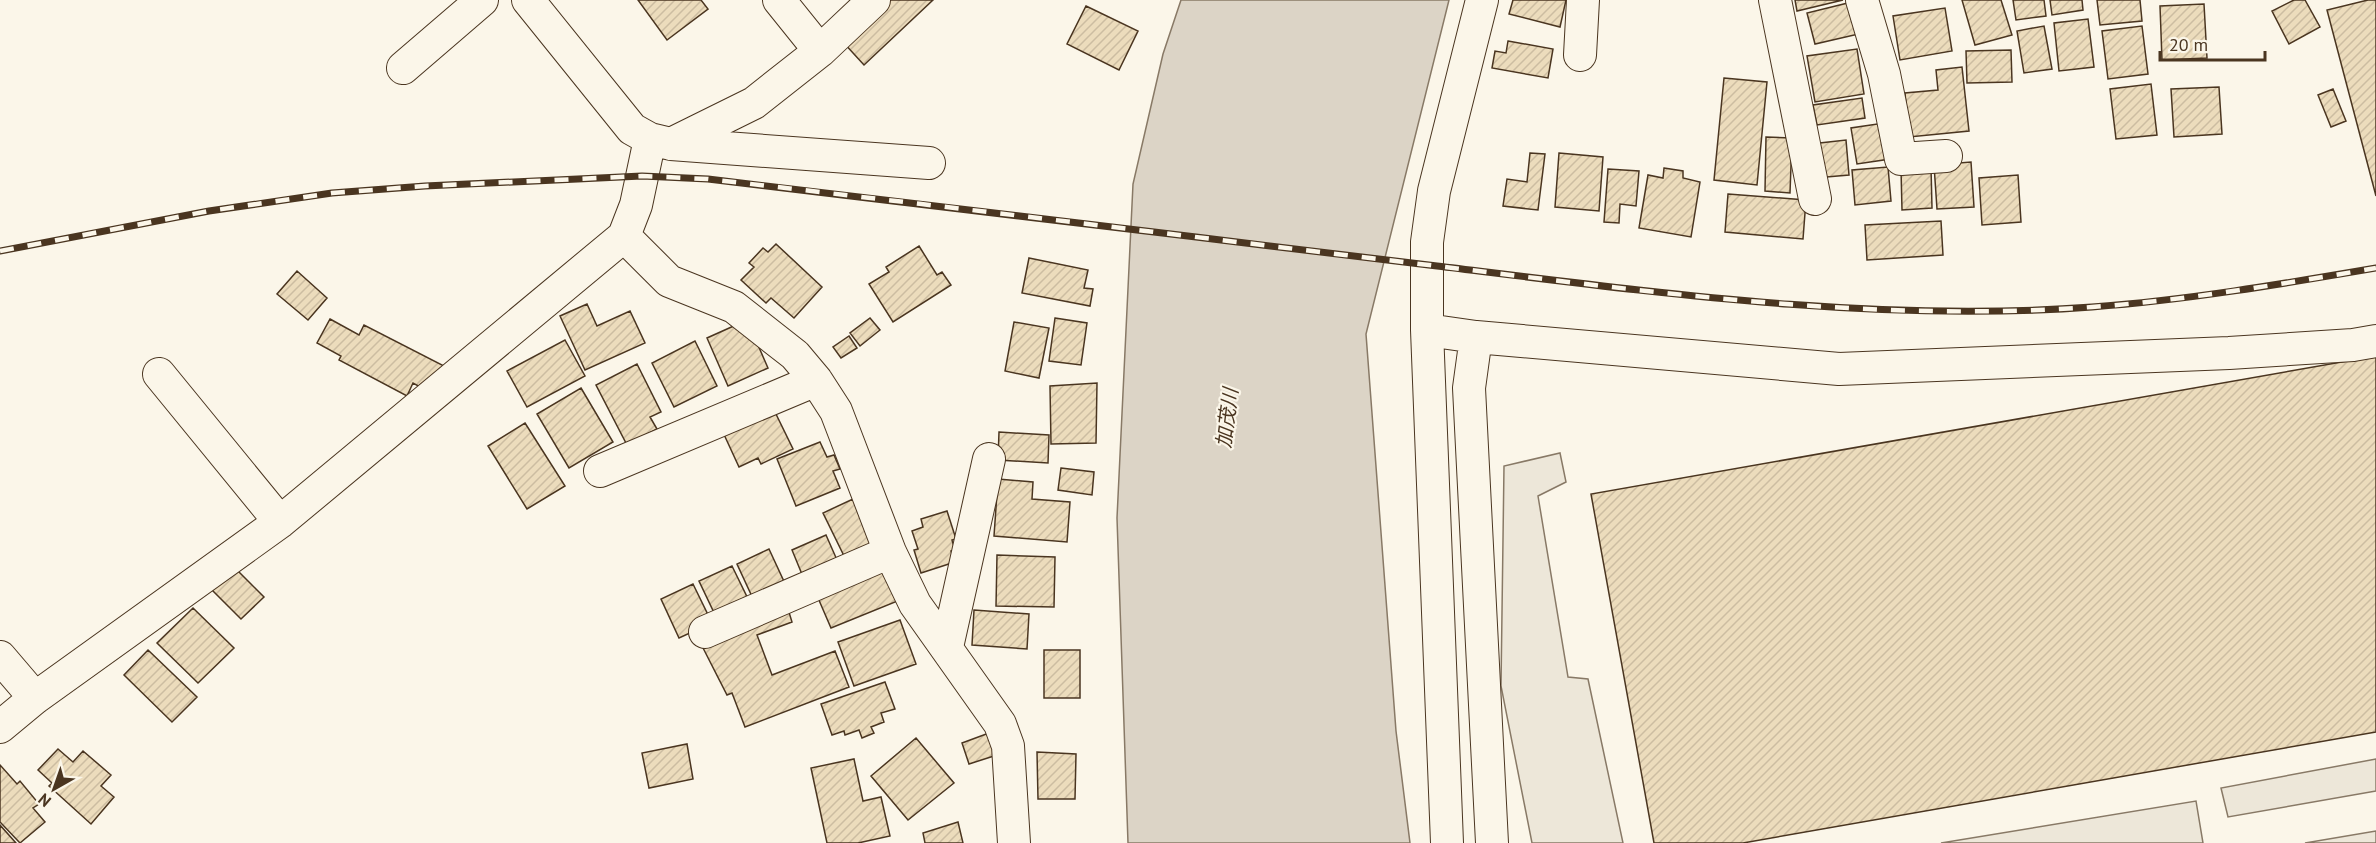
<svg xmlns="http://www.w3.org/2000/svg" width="2376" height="843" viewBox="0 0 2376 843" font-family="'PT Sans','Noto Sans JP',sans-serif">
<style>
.parking{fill:#ede7d9;stroke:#887966;stroke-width:1.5}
.water{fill:#dcd4c6;stroke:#887966;stroke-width:1.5}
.building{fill:url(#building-hatch);stroke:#4a3520;stroke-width:1.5}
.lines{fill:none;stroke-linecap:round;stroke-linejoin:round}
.street-casing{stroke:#4a3520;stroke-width:34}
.street{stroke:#fbf6e9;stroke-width:32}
.rail-casing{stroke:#4a3520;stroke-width:7}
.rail{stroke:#fbf6e9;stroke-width:4.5;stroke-dasharray:14;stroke-linecap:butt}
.labels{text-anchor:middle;stroke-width:4.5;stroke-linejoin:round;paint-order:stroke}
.water-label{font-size:20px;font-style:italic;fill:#4a3520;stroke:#fbf6e9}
</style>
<defs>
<pattern id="building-hatch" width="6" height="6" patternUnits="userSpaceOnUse" patternTransform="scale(1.5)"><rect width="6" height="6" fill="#ecdcbc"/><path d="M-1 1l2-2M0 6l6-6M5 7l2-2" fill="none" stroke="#ccbda1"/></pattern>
</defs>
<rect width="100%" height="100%" fill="#fbf6e9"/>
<path class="parking" d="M 1560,453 L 1566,482 L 1538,496 L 1568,677 L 1588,679 L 1623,843 L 1532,843 L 1501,686 L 1504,466 Z
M 2376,759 L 2376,791 L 2228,817 L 2221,788 Z
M 2196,801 L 2203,843 L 1941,843 Z
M 2376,831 L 2376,843 L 2305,843 Z"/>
<path class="water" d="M 1181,0 L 1449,0 L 1366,334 L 1396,731 L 1410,843 L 1128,843 L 1117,518 L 1133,184 L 1163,54 Z"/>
<path class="building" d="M 638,0 L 701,0 L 708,9 L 667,40 Z
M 888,0 L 933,0 L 864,65 L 843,42 Z
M 1513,0 L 1566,0 L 1560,27 L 1509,14 Z
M 1795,0 L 1843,0 L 1797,11 Z
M 1962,0 L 2001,0 L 2012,35 L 1975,45 Z
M 2013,0 L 2044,0 L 2046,16 L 2016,20 Z
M 2050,0 L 2082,0 L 2083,10 L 2052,15 Z
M 2097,0 L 2140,0 L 2142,21 L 2100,25 Z
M 2294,0 L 2305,0 L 2320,27 L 2289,44 L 2272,11 Z
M 2368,0 L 2376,0 L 2376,196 L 2327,10 Z
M 1856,1 L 1863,33 L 1815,44 L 1807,13 Z
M 2204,4 L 2207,58 L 2162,60 L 2160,6 Z
M 1086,6 L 1138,31 L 1119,70 L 1067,44 Z
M 1945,8 L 1952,51 L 1900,60 L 1893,16 Z
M 2088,19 L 2094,67 L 2059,71 L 2054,23 Z
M 2044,26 L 2052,69 L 2024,73 L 2017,31 Z
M 2142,26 L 2148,74 L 2108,79 L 2102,31 Z
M 1508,41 L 1553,49 L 1548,78 L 1492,68 L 1495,51 L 1506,53 Z
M 1857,49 L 1864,94 L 1815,102 L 1807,56 Z
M 2011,50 L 2012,82 L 1967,83 L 1966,51 Z
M 1962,67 L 1969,131 L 1909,137 L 1905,93 L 1938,90 L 1936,70 Z
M 1724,78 L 1767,82 L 1757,185 L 1714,180 Z
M 2151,84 L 2157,135 L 2116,139 L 2110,89 Z
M 2219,87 L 2222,134 L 2174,137 L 2171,89 Z
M 2333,89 L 2346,121 L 2331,127 L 2318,95 Z
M 1862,98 L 1865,118 L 1817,125 L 1813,105 Z
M 1884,123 L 1890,159 L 1857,164 L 1851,128 Z
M 1766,137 L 1792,138 L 1790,193 L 1765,191 Z
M 1846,140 L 1849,175 L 1815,178 L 1811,144 Z
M 1530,153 L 1545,154 L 1538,210 L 1503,206 L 1507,179 L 1527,182 Z
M 1559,153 L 1603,157 L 1599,211 L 1555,207 Z
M 1971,162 L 1974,207 L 1937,209 L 1934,165 Z
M 1888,167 L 1891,201 L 1855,205 L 1852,170 Z
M 1931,167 L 1932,208 L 1902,210 L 1901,169 Z
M 1664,168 L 1683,171 L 1683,178 L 1700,182 L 1691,237 L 1639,228 L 1648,175 L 1663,178 Z
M 1608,169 L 1639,171 L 1636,206 L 1620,204 L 1619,223 L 1604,222 Z
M 2018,175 L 2021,222 L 1982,225 L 1979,178 Z
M 1728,194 L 1806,200 L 1803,239 L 1725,232 Z
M 1941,221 L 1943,255 L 1867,260 L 1865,225 Z
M 776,244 L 822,287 L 794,318 L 771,298 L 766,303 L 741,280 L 754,267 L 749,263 L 763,248 L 768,252 Z
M 919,246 L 937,275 L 942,272 L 951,285 L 893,322 L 869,284 L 889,272 L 886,267 Z
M 1029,258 L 1088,270 L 1084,288 L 1093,289 L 1090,306 L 1022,293 Z
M 297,271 L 327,298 L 308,320 L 277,294 Z
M 587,304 L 597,326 L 630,311 L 645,343 L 585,370 L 560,316 Z
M 870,318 L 880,330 L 860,346 L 850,333 Z
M 1055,318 L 1087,323 L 1081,365 L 1049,361 Z
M 330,319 L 359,335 L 364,325 L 446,367 L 433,394 L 413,383 L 407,396 L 339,360 L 341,356 L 317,343 Z
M 747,320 L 768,368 L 728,386 L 707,338 Z
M 1014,322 L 1049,328 L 1039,378 L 1005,371 Z
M 849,336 L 857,348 L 841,358 L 833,347 Z
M 565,340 L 585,376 L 527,407 L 507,371 Z
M 695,341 L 717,386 L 674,407 L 652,363 Z
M 2376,356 L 2376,732 L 1743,843 L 1654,843 L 1591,494 Z
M 637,364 L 661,412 L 650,417 L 657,429 L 627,445 L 596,385 Z
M 1097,383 L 1096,443 L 1051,444 L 1050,386 Z
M 581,388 L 613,442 L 569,468 L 537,414 Z
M 774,410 L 793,449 L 761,464 L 758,458 L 739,467 L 721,428 Z
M 525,423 L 565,486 L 527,509 L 488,446 Z
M 999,432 L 1049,435 L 1048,463 L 998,460 Z
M 820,442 L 827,457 L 834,455 L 840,469 L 833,471 L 840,488 L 796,506 L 777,459 Z
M 1061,468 L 1094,472 L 1092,495 L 1058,490 Z
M 998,479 L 1033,482 L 1032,499 L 1070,502 L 1067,542 L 994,536 Z
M 853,499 L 878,550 L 848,564 L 823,513 Z
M 947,511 L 956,539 L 952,540 L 955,550 L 951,551 L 955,562 L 921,573 L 914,550 L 918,549 L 912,531 L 923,527 L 921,519 Z
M 826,535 L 841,569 L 806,584 L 792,550 Z
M 769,549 L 787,588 L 755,603 L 737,564 Z
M 997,555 L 1055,557 L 1054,607 L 996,606 Z
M 881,563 L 905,598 L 831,628 L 815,591 Z
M 232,565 L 264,597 L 241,619 L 210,588 Z
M 732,566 L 751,605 L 718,621 L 699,581 Z
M 693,584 L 712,623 L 679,638 L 661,599 Z
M 193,608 L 234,648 L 198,683 L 157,643 Z
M 788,609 L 792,622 L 757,635 L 772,675 L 835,651 L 849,687 L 745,727 L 732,693 L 727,695 L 701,644 Z
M 974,610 L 1029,614 L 1027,649 L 972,645 Z
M 900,620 L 916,664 L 854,686 L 838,642 Z
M 148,650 L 197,697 L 172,722 L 124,675 Z
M 1044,650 L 1080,650 L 1080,698 L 1044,698 Z
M 885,682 L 895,709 L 881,713 L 884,722 L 871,727 L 874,733 L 862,738 L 859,730 L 845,735 L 844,731 L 832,735 L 821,704 Z
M 989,733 L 997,755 L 969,764 L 962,743 Z
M 916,738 L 954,783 L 908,820 L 871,776 Z
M 687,744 L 693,779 L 649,788 L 642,753 Z
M 58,749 L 73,762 L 83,751 L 111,775 L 101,786 L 114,797 L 91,824 L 49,786 L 52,783 L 38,770 Z
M 1037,752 L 1076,754 L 1075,799 L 1038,799 Z
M 854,759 L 863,801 L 881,797 L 890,836 L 858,843 L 827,843 L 811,768 Z
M 0,765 L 17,784 L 20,781 L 39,804 L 33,808 L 45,822 L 20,843 L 0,822 Z
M 958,822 L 963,843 L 925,843 L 923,833 Z
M 0,825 L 16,843 L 0,843 Z"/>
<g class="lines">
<defs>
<path id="street" d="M 528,0 L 632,129 L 650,139 L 671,144 L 929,163
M 779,0 L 820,51
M 1775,0 L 1815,199
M 1862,0 L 1884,74 L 1901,159 L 1946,156
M 1580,55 L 1583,0
M 403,68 L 482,0
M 671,144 L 754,103 L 820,51 L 874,0
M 624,236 L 669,281 L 734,307 L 795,355 L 816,380 L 836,411 L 890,552 L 915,604 L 1000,724 L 1008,746 L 1014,843
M 1427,330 L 1476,337 L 1839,369 L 2229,353 L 2353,345 L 2376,341
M 1476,337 L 1469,388 L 1492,843
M 159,374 L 280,522
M 600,471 L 816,380
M 705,632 L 890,552
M 947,647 L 989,459
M 0,657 L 35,698
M 0,727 L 35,698 L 280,522 L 624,236 L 636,205 L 650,139
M 1447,843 L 1427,330 L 1427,242 L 1434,191 L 1482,0"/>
</defs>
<use href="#street" class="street-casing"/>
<use href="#street" class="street"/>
<defs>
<path id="rail" d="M 0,251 L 209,211 L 332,193 L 425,186 L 642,176 L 708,179 C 951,207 1194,237 1437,266 C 1652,292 1875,323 2092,307 C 2187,300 2282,284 2376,268"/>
</defs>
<use href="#rail" class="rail-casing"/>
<use href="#rail" class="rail"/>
</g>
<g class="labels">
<g class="water-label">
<text transform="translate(1227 418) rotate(-83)" y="7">加茂川</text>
</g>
</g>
<g transform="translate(54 789) rotate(220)" stroke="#fbf6e9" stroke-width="4.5" paint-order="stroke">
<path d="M0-4.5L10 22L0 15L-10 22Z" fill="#4a3520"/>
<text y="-9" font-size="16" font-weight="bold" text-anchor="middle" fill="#4a3520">N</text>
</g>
<path d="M2160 51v9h105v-9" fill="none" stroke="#4a3520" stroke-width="3"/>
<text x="2169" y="51" font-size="18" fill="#4a3520" stroke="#fbf6e9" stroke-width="4.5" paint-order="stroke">20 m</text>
</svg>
